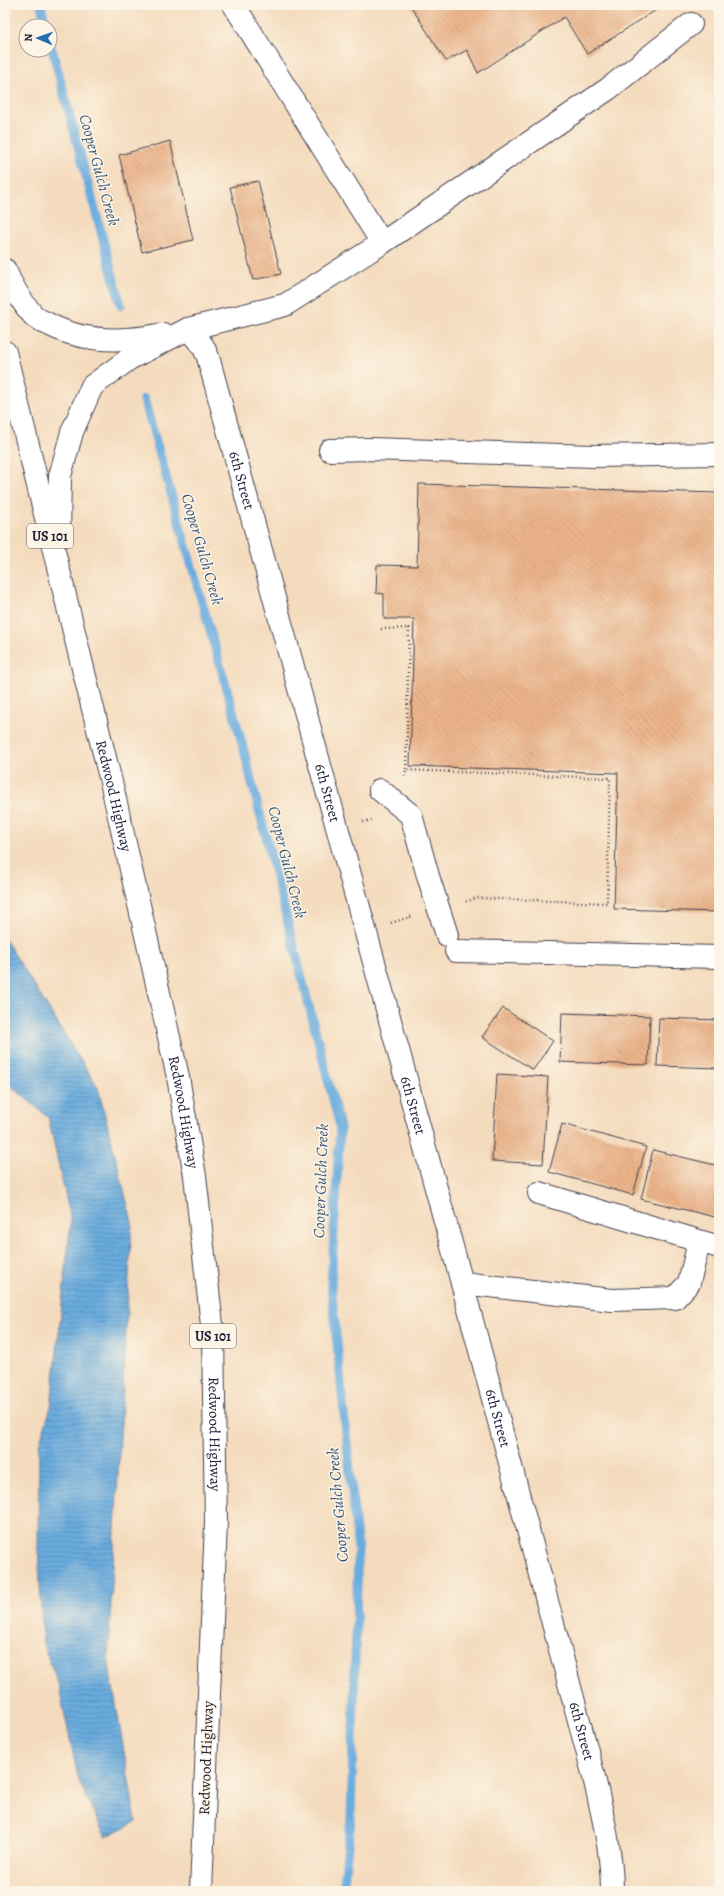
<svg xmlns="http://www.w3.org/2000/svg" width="724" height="1896" viewBox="0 0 724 1896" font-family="Alegreya,serif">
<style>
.water{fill:url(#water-rules);stroke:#46678c}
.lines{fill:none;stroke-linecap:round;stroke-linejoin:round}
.stream{stroke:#69acde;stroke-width:9}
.building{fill:url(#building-back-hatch)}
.minor-casing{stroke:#423e4e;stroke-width:24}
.highway-casing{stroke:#423e4e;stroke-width:24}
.path{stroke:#423e4e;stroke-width:2.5;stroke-dasharray:1 3;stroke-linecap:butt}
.minor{stroke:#fff;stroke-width:22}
.highway{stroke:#fff;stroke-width:22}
.labels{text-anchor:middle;stroke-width:3;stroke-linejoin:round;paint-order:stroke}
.shield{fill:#fcf5e5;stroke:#63616e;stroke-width:1}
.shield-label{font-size:14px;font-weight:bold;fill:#22223b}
.street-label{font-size:15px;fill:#22223b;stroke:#fcf5e5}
.water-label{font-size:16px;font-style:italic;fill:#3e597c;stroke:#fcf5e5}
</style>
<defs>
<pattern id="water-rules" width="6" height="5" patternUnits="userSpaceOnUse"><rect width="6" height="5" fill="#69acde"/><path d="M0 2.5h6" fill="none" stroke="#568cb5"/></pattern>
<pattern id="building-back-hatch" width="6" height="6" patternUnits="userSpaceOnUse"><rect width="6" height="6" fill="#ebb489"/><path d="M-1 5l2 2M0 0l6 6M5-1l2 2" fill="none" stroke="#c99a77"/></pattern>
</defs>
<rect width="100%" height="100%" fill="#fcf5e5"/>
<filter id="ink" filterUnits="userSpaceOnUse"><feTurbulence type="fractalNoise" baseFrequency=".025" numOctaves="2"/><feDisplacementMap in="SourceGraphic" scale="8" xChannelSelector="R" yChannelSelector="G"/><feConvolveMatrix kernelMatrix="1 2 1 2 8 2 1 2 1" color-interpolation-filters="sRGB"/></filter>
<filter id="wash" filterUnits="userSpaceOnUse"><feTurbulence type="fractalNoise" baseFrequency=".012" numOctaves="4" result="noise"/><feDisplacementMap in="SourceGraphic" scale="16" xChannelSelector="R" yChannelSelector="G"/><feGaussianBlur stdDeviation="0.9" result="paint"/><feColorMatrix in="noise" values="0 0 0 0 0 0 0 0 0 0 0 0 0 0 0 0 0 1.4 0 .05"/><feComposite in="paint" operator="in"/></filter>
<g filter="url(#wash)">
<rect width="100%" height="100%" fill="#f4dbbd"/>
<path class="water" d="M 5,939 L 98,1088 L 132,1222 L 108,1658 L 136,1822 L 105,1837 L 79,1781 L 58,1683 L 43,1644 L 38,1545 L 39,1445 L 51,1407 L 71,1220 L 48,1117 L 5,1081 Z"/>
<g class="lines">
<path class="stream" d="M 41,5 L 46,26
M 50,42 L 121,306
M 144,399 L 238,728 L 340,1127 L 331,1285 L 358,1550 L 351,1818 L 343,1891"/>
</g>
<g id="blocks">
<path class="building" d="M 410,5 L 664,5 L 587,54 L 564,17 L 478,73 L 467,50 L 446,61 Z
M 170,141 L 193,240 L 142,252 L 119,155 Z
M 258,181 L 281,274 L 253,280 L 230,187 Z
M 419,484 L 719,493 L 719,912 L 614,909 L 618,773 L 410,766 L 414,619 L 384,619 L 384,594 L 376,593 L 377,565 L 417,566 Z
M 503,1008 L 553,1041 L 533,1070 L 482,1037 Z
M 562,1013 L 650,1016 L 648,1065 L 560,1062 Z
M 659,1018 L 719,1020 L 719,1068 L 657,1066 Z
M 497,1074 L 548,1077 L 543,1164 L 492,1161 Z
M 562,1124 L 646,1147 L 633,1195 L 549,1172 Z
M 653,1150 L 719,1166 L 719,1218 L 641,1199 Z"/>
</g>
</g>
<g filter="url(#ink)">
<use href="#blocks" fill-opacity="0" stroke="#423e4e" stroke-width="1"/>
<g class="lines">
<defs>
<g id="minor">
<path id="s1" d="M 234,5 L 382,243 L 285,305 L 188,329 L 203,346 L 208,357 L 459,1272 L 593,1773 C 602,1812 612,1851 612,1891"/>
<path d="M 382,243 L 608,89 L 691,24"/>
<path d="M 330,450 L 369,449 L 594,456 L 719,454"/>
<path d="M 380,790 L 411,815 L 428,876 L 447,935"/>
<path d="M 456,951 L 719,957"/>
<path d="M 539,1193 L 719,1247"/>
<path d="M 462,1283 L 612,1300 L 675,1298 L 689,1283 L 699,1242"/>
</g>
<g id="highway">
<path d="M 5,270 C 12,286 22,303 34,316 C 38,320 45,322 50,325 C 85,343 125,342 163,334"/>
<path id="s2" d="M 5,352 L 113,790 L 178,1077 L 195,1176 L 213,1334 L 216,1522 L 201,1891"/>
<path d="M 59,537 L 60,476 L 72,432 L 92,386 L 129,359 L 188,329"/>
</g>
</defs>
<use href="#minor" class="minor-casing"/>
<use href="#highway" class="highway-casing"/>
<path class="path" d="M 381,629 L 409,628 L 406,770
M 405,776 L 406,770 L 610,778 L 607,903 L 477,898 L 464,902
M 363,822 L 373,820
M 391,923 L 413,916"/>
<use href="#minor" class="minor"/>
<use href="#highway" class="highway"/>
</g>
</g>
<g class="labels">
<g class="shield">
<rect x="27" y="524" width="46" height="24" rx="3"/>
<rect x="190" y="1324" width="46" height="24" rx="3"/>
</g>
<g class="shield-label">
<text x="50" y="541">US 101</text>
<text x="213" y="1341">US 101</text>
</g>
<g class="street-label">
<text dy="5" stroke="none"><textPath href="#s1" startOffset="658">6th Street</textPath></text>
<text dy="5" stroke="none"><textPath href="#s1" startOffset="982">6th Street</textPath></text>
<text dy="5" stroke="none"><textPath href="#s2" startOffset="457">Redwood Highway</textPath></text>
<text dy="5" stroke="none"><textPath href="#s1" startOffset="1306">6th Street</textPath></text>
<text dy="5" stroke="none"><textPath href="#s2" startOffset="781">Redwood Highway</textPath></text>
<text dy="5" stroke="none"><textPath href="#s1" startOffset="1630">6th Street</textPath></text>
<text dy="5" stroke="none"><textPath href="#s2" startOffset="1105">Redwood Highway</textPath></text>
<text dy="5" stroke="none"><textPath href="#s1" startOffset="1954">6th Street</textPath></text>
<text transform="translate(206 1758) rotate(-88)" y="5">Redwood Highway</text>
</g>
<g class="water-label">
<text transform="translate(100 170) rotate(75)" y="6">Cooper Gulch Creek</text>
<text transform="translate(203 549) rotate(74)" y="6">Cooper Gulch Creek</text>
<text transform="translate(288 862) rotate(76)" y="6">Cooper Gulch Creek</text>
<text transform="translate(320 1181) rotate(-88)" y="6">Cooper Gulch Creek</text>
<text transform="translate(337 1505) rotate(-95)" y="6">Cooper Gulch Creek</text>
</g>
</g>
<rect width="724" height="1896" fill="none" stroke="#fcf5e5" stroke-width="20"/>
<g transform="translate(38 38) rotate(272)"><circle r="19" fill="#fcf5e5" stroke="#a5a1a1"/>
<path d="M0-3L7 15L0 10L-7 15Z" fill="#1f6fb2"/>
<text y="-6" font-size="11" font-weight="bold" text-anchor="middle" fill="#22223b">N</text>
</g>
</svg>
